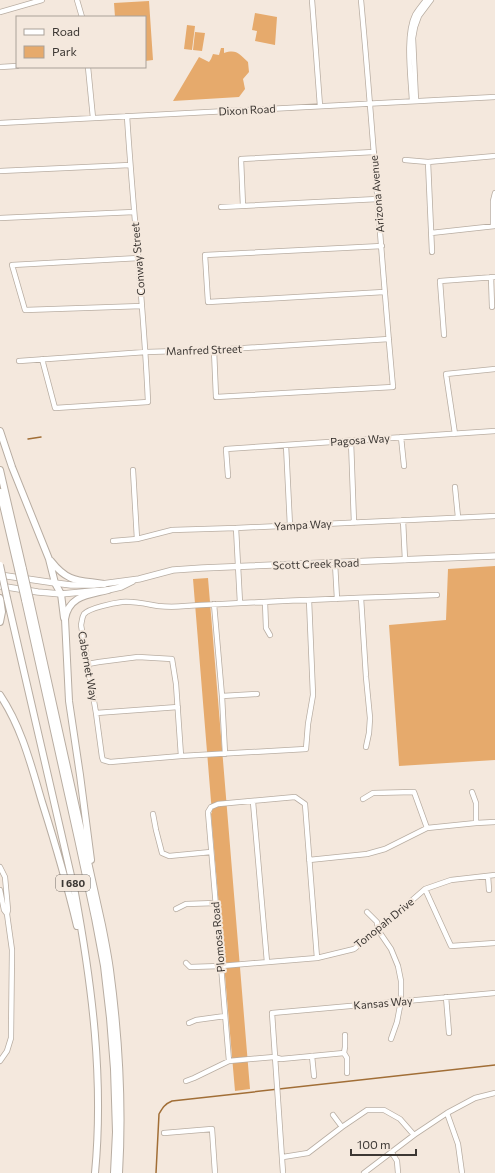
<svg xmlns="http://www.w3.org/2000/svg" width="495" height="1173" viewBox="0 0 495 1173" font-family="Commissioner,sans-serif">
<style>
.green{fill:#e6aa6c}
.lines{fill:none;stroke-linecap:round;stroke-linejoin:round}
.stream{stroke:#a16e36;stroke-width:1.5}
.minor-casing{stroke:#b8ada2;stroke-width:6}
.major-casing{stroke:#b8ada2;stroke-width:7}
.highway-casing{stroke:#b8ada2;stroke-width:8}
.minor{stroke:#fff;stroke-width:4.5}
.major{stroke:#fff;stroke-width:5.5}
.highway{stroke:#fff;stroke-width:6}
.highway-bridge-casing{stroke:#b8ada2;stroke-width:8;stroke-linecap:butt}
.highway-bridge{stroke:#fff;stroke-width:6}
.labels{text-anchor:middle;stroke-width:4;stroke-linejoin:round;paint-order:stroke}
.shield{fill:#f4e8dd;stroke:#736c66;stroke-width:1}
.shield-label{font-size:10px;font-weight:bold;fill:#3c3733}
.street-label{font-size:11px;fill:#3c3733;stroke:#f4e8dd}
</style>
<rect width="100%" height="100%" fill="#f4e8dd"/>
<path class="green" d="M 149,1 L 153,60 L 145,61 L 145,17 L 115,17 L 114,3 Z
M 255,13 L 277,17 L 275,45 L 255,41 L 257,31 L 252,30 Z
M 187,25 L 195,26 L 192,50 L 184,49 Z
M 195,32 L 205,33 L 202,51 L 193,50 Z
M 221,48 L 224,48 L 224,53 C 237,49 239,54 248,62 L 249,72 L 243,79 L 245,89 L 239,97 L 173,101 L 199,57 L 209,62 L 211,59 L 213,54 L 219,55 Z
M 495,566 L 495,760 L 399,766 L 389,625 L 446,620 L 448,569 Z
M 208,578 L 250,1089 L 235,1091 L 211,814 L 212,812 L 211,801 L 193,579 Z"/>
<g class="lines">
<path class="stream" d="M 28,439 L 41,437
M 156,1173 L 159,1114 C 163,1107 165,1104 172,1101 L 495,1065"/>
<defs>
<path id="minor" d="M 77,0 L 82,17
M 312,0 L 320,106
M 0,12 L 42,0
M 0,67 L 17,66
M 88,67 L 93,118
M 412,101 C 411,78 405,35 415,15 C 418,10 422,5 426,0
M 416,101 L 413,38 L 415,27 L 419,16 L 431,0
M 0,123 L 495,97
M 405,160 L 428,162 L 495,156
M 428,162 L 432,252
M 0,171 L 130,165
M 243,206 L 241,159 L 374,152
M 221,207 L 378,199
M 0,218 L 134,212
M 493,226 L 493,201 L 495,193
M 431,233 L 495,226
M 382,246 L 205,255 L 208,302 L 384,292
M 139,258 L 12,265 L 25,310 L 142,306
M 491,277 L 492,307
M 444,335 L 440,281 L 495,277
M 214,350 L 216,397 L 393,387 C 381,258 373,129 361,0
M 42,359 L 55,408 L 148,402 C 144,307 133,212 127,116
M 19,361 L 146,352 L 214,350 L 389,339
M 455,434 L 446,374 L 495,369
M 401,437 L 404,466
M 351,441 L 354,523
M 286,445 L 290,526
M 133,470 L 137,539
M 228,476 L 226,449 L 495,431
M 455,487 L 458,517
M 403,520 L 405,560
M 236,528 L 240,603
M 113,541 L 137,539 L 172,530 L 236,528 L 495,516
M 335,563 L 337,599
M 361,598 L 366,677 L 370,718 L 369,733 L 366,747
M 309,600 L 313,695 L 308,724 L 306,749 L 181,756 L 110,762 L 103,760 L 102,757 L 96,713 L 81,625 C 82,621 82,617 84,614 C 89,608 114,603 122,602 C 134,601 146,604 158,606 C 167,607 176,607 185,606 C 269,601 353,598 437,595
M 265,602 L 266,628 L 270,635
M 214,604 L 222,696 L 225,754
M 88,664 L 99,662 L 138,657 L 172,659 L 176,684 L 181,756
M 222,696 L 257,694
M 96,713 L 178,707
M 472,792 L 476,803 L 476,823
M 363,799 L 373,793 L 414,792 L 427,828
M 253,802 L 267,962
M 153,814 L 156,830 L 162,853 L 169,856 L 211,852
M 309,860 L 367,854 L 385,849 L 427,828 L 476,823 L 495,822
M 0,867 L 5,877 L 8,910 L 7,914 L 12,950 L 11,1038 L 7,1051 L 0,1061
M 488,876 L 489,890
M 425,889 L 451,946 L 495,943
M 0,890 L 4,910 L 7,914
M 176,909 L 186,904 L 216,903
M 367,912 L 377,922 L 378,930 L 391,949 L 398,966 L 401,981 L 401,1001 L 397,1022 L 391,1039
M 186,963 L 190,967 L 221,966 L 317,958 L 354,949 L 378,930 L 425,889 L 451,880 L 495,875
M 446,997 L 449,1033
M 189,1023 L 196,1020 L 225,1016
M 345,1035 L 345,1047 L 344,1053 L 347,1058 L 347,1073
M 312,1056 L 314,1076
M 229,1061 L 208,812 L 211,807 L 218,804 L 295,797 L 305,804 L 317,958
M 186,1081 L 194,1078 L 229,1061 L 274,1057 L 281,1059 L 344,1053
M 447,1113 L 458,1144 L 462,1173
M 333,1115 L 342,1127
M 164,1133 L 212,1129 L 215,1173
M 392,1153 L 397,1161 L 398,1173
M 283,1157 L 308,1153 L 342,1127 L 367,1110 L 384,1110 L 400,1119 L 414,1135
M 283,1173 L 272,1013 L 495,993
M 364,1173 L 414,1135 L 447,1113 L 475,1098 L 495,1093"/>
<path id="major" d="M 0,575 L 55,583 L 71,585 L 94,585 L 139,579 L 173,570 L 202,568 L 495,556
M 0,586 L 38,592 L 61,594 L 93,591 L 108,590 L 121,587 L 133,581"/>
<path id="highway" d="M 0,431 L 12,467 L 49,559 L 55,583 L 61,594 L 64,618
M 0,470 L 23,569
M 0,492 L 18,569
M 51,561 C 68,583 79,580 104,584
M 0,598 L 2,612 L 0,622
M 7,598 L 75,893 C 92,985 104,1079 95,1173
M 25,600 L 78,839 L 95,918 L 104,966 L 110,1018 L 114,1069 L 116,1132 L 114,1173
M 30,600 L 102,925 C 105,940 108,955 110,970 C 119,1037 123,1105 119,1173
M 0,695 C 22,728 31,765 42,802 C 55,843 67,884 77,926
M 91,860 L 80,775 L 69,701 L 65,619 C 69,595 89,595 108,590"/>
</defs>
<use href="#minor" class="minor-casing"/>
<use href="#major" class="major-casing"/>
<use href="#highway" class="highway-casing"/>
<use href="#minor" class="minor"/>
<use href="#major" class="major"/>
<use href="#highway" class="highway"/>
<defs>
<path id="highway-bridge" d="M 0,565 L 7,598
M 18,569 L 25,600
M 23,569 L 30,600"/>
</defs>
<use href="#highway-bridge" class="highway-bridge-casing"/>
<use href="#highway-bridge" class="highway-bridge"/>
</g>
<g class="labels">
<rect class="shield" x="56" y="875" width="34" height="16" rx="3"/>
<g class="shield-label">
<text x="73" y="887">I 680</text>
</g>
<g class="street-label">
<text transform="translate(247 110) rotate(-3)" y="4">Dixon Road</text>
<text transform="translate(377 194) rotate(-95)" y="4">Arizona Avenue</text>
<text transform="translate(138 259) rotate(-95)" y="4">Conway Street</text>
<text transform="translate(204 350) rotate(-2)" y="4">Manfred Street</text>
<text transform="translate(360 440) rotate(-4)" y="4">Pagosa Way</text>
<text transform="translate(303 525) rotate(-3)" y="4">Yampa Way</text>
<text transform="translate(316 564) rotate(-2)" y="4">Scott Creek Road</text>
<text transform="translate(88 666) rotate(80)" y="4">Cabernet Way</text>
<text transform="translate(384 923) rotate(-39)" y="4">Tonopah Drive</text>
<text transform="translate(218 937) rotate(-95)" y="4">Plomosa Road</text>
<text transform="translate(383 1003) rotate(-5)" y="4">Kansas Way</text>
</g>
</g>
<rect x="16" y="16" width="130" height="52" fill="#f4e8dd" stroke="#aaa199"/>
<rect x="24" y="29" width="20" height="6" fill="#ffffff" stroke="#aaa199"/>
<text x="52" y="36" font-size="12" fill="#3c3733">Road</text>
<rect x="24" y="46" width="20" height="12" fill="#e6aa6c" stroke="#aaa199"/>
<text x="52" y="56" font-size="12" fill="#3c3733">Park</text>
<path d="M351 1149v6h65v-6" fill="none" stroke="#3c3733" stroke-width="2"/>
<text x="357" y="1149" font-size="12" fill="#3c3733" stroke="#f4e8dd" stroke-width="3" paint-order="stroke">100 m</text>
</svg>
